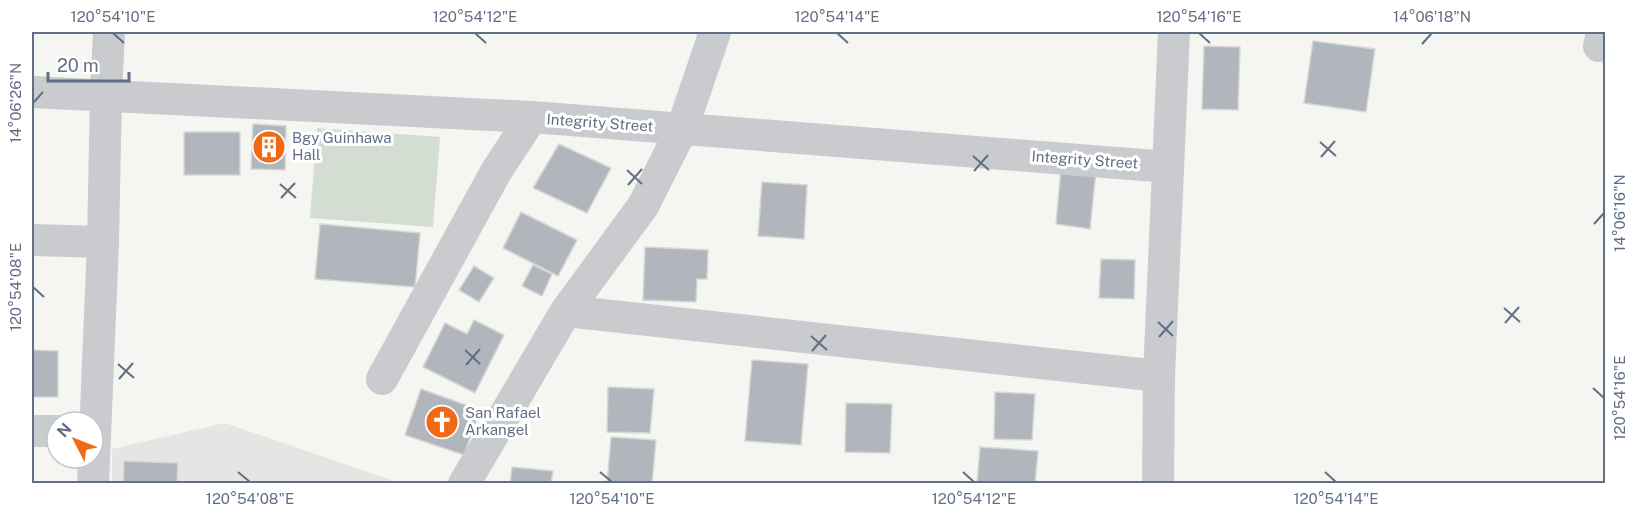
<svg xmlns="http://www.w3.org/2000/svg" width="1637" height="515" viewBox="0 0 1637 515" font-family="'Public Sans',sans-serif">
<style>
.built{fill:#e5e6e4}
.green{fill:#d4ddd1}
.building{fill:#b1b6bd;stroke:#d6d6d4;stroke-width:1.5}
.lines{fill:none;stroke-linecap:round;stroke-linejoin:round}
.minor{stroke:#c9cbcf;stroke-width:32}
.ticks{fill:none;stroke:#616f85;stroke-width:2}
.labels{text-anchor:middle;stroke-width:6;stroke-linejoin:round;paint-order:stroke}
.street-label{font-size:15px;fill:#616f85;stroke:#fff}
.poi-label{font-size:15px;fill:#616f85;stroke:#fff;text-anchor:start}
.neatline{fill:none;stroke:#616f85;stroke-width:2}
.ticks-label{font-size:15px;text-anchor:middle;fill:#616f85}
</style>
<rect width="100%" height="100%" fill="#f5f5f1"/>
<path class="built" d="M 225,423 L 400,483 L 112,483 L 112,449 Z"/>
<path class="green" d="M 317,128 L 440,137 L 433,227 L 310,218 Z"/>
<path class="building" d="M 1313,41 L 1375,49 L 1366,112 L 1304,103 Z
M 1204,46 L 1240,47 L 1238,110 L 1202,109 Z
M 253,124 L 286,126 L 285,170 L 251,169 Z
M 184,132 L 240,132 L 240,175 L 184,175 Z
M 559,144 L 611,168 L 587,213 L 533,188 Z
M 1061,168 L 1096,171 L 1090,229 L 1056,224 Z
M 762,182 L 807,185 L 804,239 L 758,236 Z
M 521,212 L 577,240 L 558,276 L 503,248 Z
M 320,224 L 420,233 L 415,287 L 315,279 Z
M 645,247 L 708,250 L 707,279 L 697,279 L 696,302 L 643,300 Z
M 1101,259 L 1135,260 L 1134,299 L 1099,298 Z
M 533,265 L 552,274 L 542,296 L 522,286 Z
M 474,266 L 494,278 L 479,302 L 459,290 Z
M 474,320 L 504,335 L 475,393 L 423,367 L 445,323 L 467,334 Z
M 32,350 L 58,351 L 58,397 L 32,397 Z
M 752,360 L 808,364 L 801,445 L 745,441 Z
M 608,387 L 654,389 L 650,433 L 607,432 Z
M 421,389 L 480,410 L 464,455 L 405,435 Z
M 995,392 L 1035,394 L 1032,440 L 994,439 Z
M 846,403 L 892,404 L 890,453 L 845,452 Z
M 611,437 L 656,440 L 652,484 L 607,484 Z
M 980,447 L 1038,451 L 1035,484 L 977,484 Z
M 124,461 L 178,463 L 177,484 L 123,484 Z
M 512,467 L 553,471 L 551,484 L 510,484 Z"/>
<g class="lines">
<path class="minor" d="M 1599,46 L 1602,32
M 32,92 L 532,117 L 1168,167
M 32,240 L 103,242
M 566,311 L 1159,376
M 382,379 L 497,170 L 532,117
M 32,431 L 57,431
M 93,484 L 103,242 L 106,94 L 109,32
M 464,484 L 566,311 L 643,206 L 682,129 L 715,32
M 1158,484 L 1159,376 L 1174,32"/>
</g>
<path class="ticks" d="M 113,33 L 124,43M 475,33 L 486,43M 837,33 L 848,43M 1199,33 L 1210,43M 1422,44 L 1432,33M 33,103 L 43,92M 1320,142 L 1336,156M 973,156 L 989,170M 1321,157 L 1335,141M 627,170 L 642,184M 974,171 L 988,155M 280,184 L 296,198M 628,185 L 642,169M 281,198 L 295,183M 1594,224 L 1604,213M 33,287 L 44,297M 1504,308 L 1520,322M 1158,322 L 1173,336M 1505,323 L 1519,307M 811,336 L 827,350M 1159,337 L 1173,321M 465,350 L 480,364M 812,351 L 826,335M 118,364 L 134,378M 466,365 L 480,349M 119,379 L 133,363M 1593,388 L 1604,398M 238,472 L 250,482M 600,472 L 612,482M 963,472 L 974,482M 1325,472 L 1336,482"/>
<defs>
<symbol id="building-disc" viewBox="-11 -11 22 22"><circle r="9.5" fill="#f26913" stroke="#fff"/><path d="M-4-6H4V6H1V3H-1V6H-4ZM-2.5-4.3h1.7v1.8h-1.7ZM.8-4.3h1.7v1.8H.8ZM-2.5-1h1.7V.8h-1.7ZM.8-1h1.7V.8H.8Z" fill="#fff"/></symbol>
<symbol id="church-disc" viewBox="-11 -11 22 22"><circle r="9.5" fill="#f26913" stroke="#fff"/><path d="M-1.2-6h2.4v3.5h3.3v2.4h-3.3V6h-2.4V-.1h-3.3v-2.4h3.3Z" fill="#fff"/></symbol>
</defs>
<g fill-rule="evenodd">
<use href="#building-disc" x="250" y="128" width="38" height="38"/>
<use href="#church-disc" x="423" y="403" width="38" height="38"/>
</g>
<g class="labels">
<g class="street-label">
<text transform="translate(600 123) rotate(4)" y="5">Integrity Street</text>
<text transform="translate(1085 160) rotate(4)" y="5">Integrity Street</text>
</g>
<g class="poi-label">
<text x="292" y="143">Bgy Guinhawa<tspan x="292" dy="17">Hall</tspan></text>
<text x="465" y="418">San Rafael<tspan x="465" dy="17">Arkangel</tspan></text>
</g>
</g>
<rect width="1637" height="515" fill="none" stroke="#ffffff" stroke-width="66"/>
<g transform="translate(75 440) rotate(312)"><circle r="28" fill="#ffffff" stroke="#c0c5ce" stroke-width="1.5"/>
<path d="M0-4.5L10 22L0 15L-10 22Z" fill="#f26913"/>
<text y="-9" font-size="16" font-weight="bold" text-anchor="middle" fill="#616f85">N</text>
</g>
<path d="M48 72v9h81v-9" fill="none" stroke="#616f85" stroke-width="3"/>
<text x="57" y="72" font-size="18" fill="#616f85" stroke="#ffffff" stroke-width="4.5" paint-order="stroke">20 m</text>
<rect x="33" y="33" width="1571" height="449" class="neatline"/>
<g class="ticks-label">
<text x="113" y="22">120°54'10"E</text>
<text x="475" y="22">120°54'12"E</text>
<text x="837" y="22">120°54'14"E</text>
<text x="1199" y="22">120°54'16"E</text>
<text x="1432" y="22">14°06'18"N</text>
<text transform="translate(16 103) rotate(-90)" y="5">14°06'26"N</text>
<text transform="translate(1620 213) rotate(-90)" y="5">14°06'16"N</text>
<text transform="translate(16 287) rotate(-90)" y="5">120°54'08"E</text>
<text transform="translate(1620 398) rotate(-90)" y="5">120°54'16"E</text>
<text x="250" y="504">120°54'08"E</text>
<text x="612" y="504">120°54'10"E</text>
<text x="974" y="504">120°54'12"E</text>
<text x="1336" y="504">120°54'14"E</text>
</g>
</svg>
